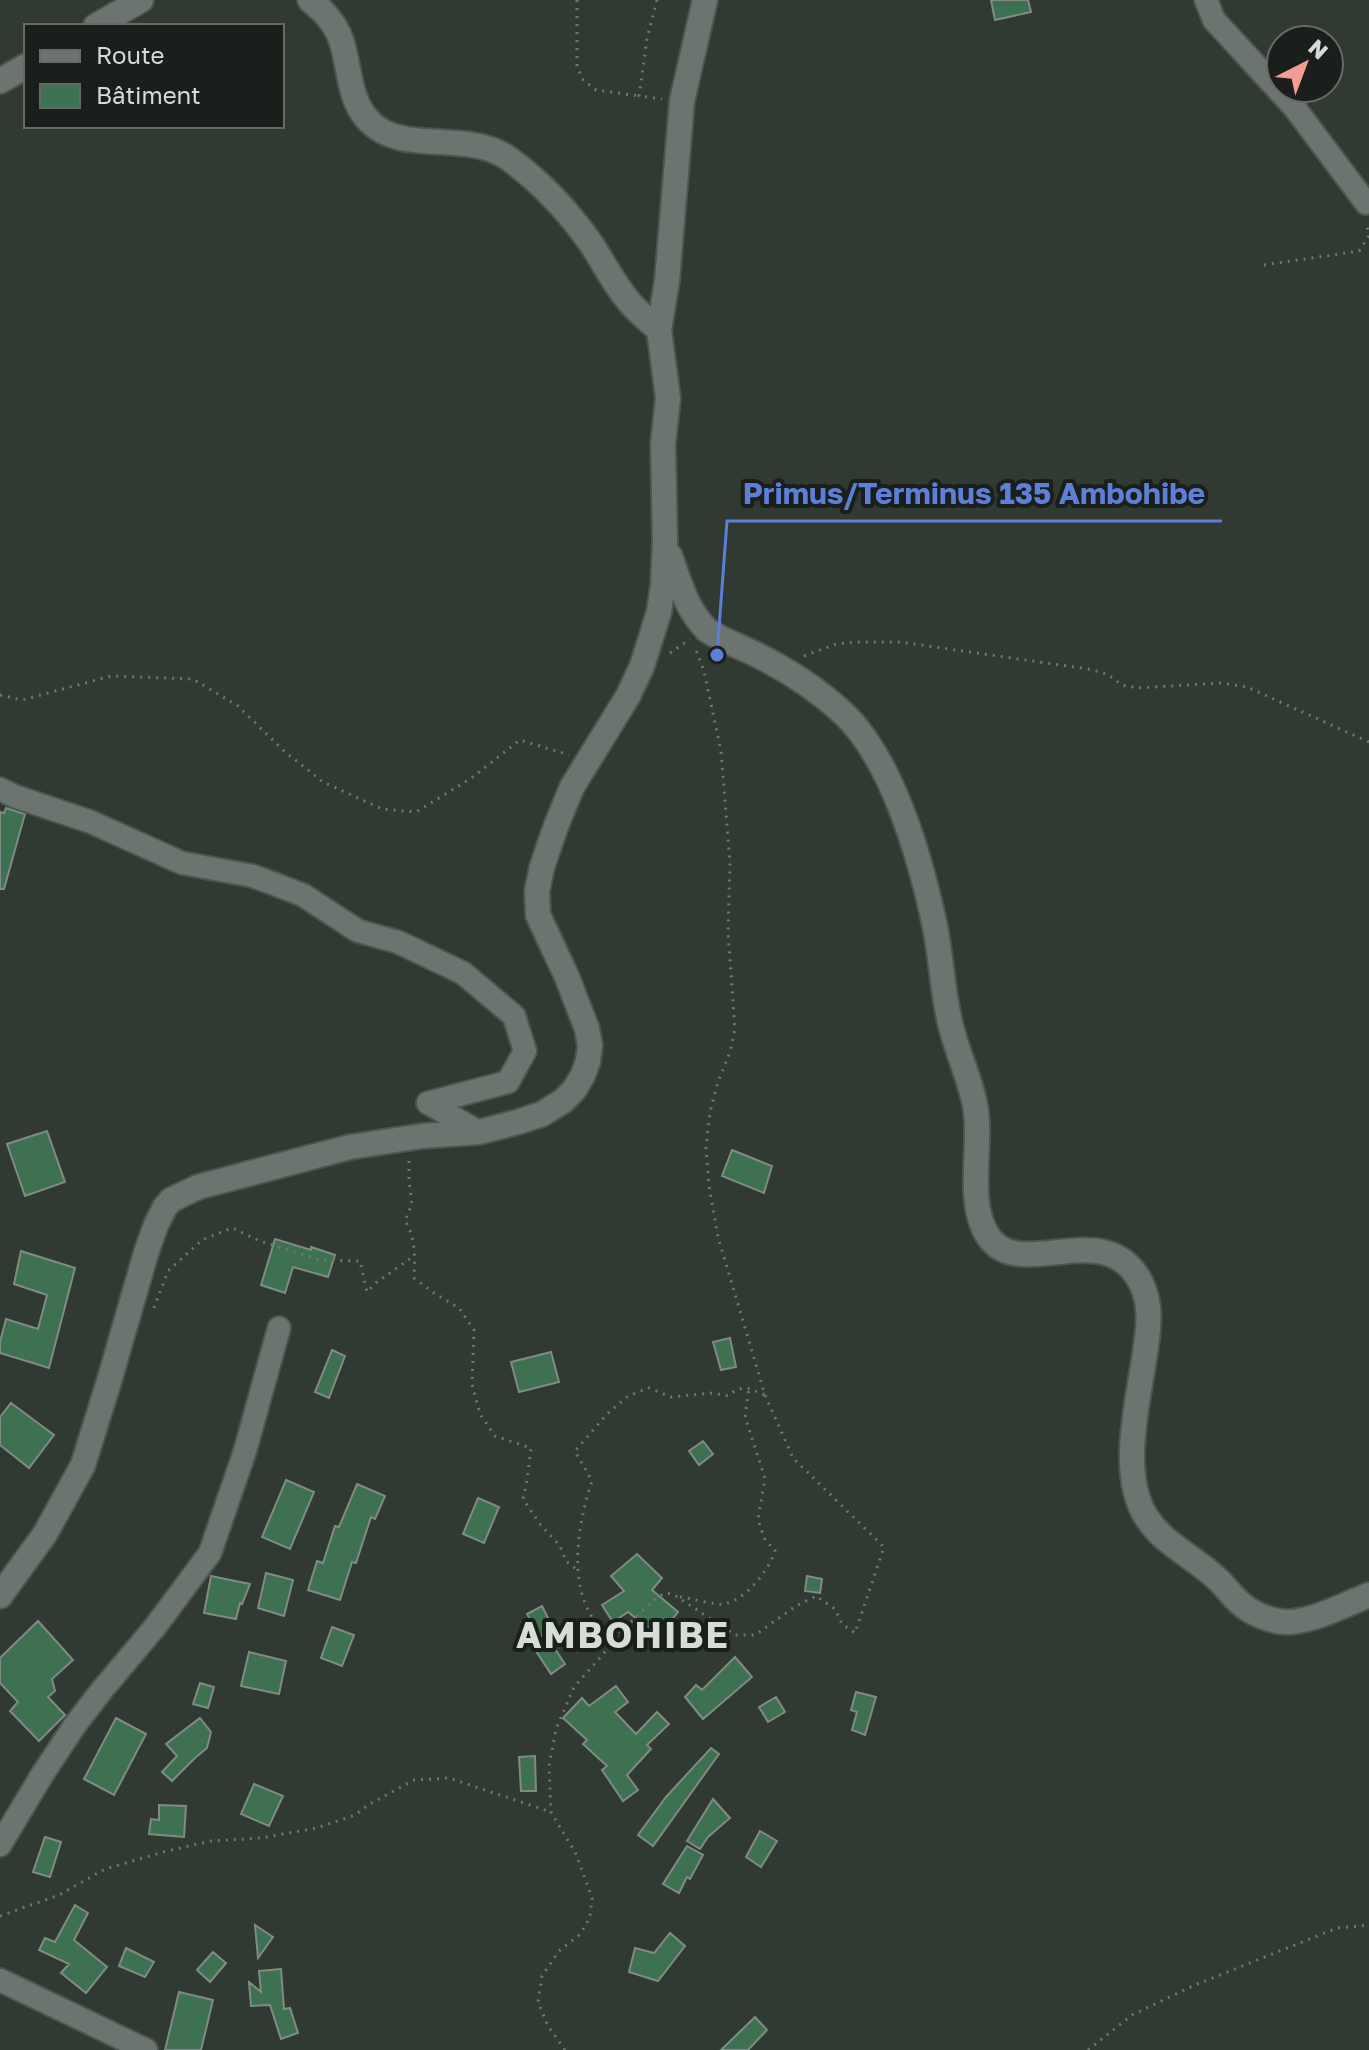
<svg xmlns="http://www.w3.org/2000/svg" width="1369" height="2050" viewBox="0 0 1369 2050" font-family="'Golos Text',sans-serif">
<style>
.building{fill:#3e7151;stroke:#818a84;stroke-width:2}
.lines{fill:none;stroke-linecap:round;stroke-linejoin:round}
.street-casing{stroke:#4e5450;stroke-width:26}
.secondary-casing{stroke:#4e5450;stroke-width:28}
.path{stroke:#707672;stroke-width:3;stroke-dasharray:2 6;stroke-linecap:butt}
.street{stroke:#6b746e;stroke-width:22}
.secondary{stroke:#6b746e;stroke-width:24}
.labels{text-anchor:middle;stroke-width:8;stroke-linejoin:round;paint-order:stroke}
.district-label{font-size:36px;font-weight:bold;letter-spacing:2px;fill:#d4ded7;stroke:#1b1f1c}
.leader{fill:none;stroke:#5e7fd8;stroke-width:3}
.callout-dot{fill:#5e7fd8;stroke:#1b1f1c;stroke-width:3}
.callout-label{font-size:30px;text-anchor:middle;font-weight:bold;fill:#5e7fd8;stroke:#1b1f1c;stroke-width:8;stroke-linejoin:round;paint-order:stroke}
</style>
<rect width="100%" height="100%" fill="#313933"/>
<path class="building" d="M 991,0 L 1028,0 L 1031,12 L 995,20 Z
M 6,808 L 25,814 L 4,889 L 0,889 L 0,812 L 4,813 Z
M 47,1131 L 65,1182 L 25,1196 L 7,1144 Z
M 732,1150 L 772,1166 L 764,1193 L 722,1176 Z
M 275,1239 L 311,1250 L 311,1247 L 335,1255 L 328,1277 L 293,1267 L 285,1293 L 261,1285 Z
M 21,1251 L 75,1268 L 49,1368 L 0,1353 L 0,1342 L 6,1319 L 38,1329 L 47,1295 L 14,1284 Z
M 730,1338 L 736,1367 L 721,1370 L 713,1342 Z
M 332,1350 L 345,1356 L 329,1398 L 315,1392 Z
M 551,1352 L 559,1382 L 519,1392 L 511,1362 Z
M 11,1403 L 54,1435 L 29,1468 L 0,1445 L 0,1417 Z
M 703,1441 L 713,1454 L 699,1465 L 689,1451 Z
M 286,1480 L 314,1492 L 290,1549 L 262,1537 Z
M 357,1484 L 385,1496 L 375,1519 L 371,1517 L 356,1563 L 352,1562 L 340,1600 L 308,1590 L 317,1561 L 323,1563 L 335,1526 L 339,1527 Z
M 478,1498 L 499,1507 L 484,1543 L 463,1534 Z
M 637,1554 L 662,1578 L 652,1590 L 678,1612 L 659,1636 L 628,1612 L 613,1622 L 602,1605 L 624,1591 L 611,1576 Z
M 266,1573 L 293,1580 L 284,1616 L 258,1608 Z
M 211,1576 L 250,1584 L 242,1604 L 240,1603 L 236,1619 L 204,1613 Z
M 807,1576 L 822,1579 L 820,1593 L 805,1591 Z
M 542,1606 L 554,1630 L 540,1637 L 527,1614 Z
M 38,1621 L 73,1660 L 52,1679 L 55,1691 L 48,1697 L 65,1715 L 39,1741 L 10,1711 L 18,1702 L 0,1683 L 0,1658 Z
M 332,1627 L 354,1635 L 342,1666 L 321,1658 Z
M 547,1637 L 565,1664 L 551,1674 L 532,1645 Z
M 249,1652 L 286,1661 L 279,1694 L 241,1686 Z
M 735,1657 L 752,1677 L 703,1719 L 685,1697 L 696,1685 L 702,1690 Z
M 200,1683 L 214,1687 L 208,1708 L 193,1704 Z
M 616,1686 L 628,1702 L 615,1712 L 636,1734 L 657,1712 L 669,1724 L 647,1745 L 651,1749 L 627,1775 L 638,1790 L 623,1801 L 602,1770 L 607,1766 L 583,1744 L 587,1740 L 563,1718 L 582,1698 L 589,1706 Z
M 856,1692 L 876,1697 L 865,1735 L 852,1730 L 857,1712 L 851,1710 Z
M 776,1697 L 785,1712 L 768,1722 L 759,1707 Z
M 116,1718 L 146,1734 L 114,1795 L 84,1779 Z
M 200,1718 L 211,1732 L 207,1748 L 195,1758 L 172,1781 L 162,1772 L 177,1756 L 166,1744 Z
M 711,1748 L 719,1754 L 653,1846 L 638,1835 L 666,1797 Z
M 535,1756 L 536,1791 L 521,1791 L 519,1757 Z
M 254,1784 L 283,1796 L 269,1826 L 241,1814 Z
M 713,1799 L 730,1818 L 708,1837 L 700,1849 L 687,1841 Z
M 159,1805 L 186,1806 L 184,1837 L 149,1834 L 151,1819 L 159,1820 Z
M 760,1831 L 777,1841 L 761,1867 L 746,1857 Z
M 45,1837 L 61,1842 L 50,1877 L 33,1872 Z
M 687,1846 L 703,1855 L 690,1879 L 687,1877 L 679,1893 L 663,1884 Z
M 75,1905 L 88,1913 L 74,1940 L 107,1967 L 86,1993 L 61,1973 L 69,1964 L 39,1950 L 45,1938 L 55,1942 Z
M 255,1925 L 273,1937 L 258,1958 Z
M 670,1933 L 685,1946 L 658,1981 L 629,1972 L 635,1948 L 654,1953 Z
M 126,1948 L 154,1962 L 145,1977 L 119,1966 Z
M 213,1952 L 226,1963 L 210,1982 L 197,1970 Z
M 281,1969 L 284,2009 L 290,2008 L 298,2033 L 281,2039 L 270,2005 L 251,2006 L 249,1982 L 261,1992 L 259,1971 Z
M 179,1992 L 213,2000 L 201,2050 L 165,2050 Z
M 755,2017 L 767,2030 L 748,2050 L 721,2050 Z"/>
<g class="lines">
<defs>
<path id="street" d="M 1206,0 L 1214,20 L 1294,107 L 1366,203
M 0,789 L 14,796 L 91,822 L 182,863 L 253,876 L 303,895 L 358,931 L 398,942 L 463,973 L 514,1016 L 525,1051 L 508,1082 L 428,1103 L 479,1132
M 0,1845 L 42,1775 L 75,1725 L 102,1690 L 155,1627 L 210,1553 L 245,1451 L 279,1328
M 0,1980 L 146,2050"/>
<path id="secondary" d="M 310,0 C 324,11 337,25 342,43 C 350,69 349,102 370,122 C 402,155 468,130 508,158 C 541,182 569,212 592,245 C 605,265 616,288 632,305 C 640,314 650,322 659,330
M 96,26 L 141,0
M 0,81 L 26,66
M 670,556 C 680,583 686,609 707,630 C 722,641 740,646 757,655 C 788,670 818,690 843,713 C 892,759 920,857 934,922 C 941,953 942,987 949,1018 C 955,1048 969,1075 975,1105 C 983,1145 965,1201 988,1236 C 1020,1285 1108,1212 1142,1285 C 1151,1305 1149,1325 1146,1346 C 1140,1395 1117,1473 1147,1518 C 1164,1544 1192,1556 1215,1577 C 1224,1584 1230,1594 1239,1602 C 1250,1613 1273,1623 1290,1622 C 1316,1620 1344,1605 1369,1595
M 0,1596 L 45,1534 L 83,1465 L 110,1378 L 146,1253 L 156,1225 L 165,1207 L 171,1200 L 198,1187 L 350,1147 L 422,1136 L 479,1132 L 518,1122 L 542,1114 L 563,1101 L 574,1090 L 583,1075 L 588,1061 L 590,1045 L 587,1029 L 567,977 L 538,915 L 537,891 L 542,867 L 556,826 L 572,787 L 628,696 L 642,666 L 659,612 L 663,585 L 665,542 L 663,444 L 668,398 L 659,330 L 667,281 L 682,101 L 705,0"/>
</defs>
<use href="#street" class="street-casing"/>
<use href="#secondary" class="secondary-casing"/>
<path class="path" d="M 577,0 L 577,65 L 582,79 L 596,90 L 639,96
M 657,0 L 647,39 L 639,96 L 662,99
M 1264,265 L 1359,251 L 1368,237 L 1367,223
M 670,653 L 690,639
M 804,656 L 836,644 L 856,642 L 900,642 L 1088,669 L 1107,674 L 1122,685 L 1138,688 L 1220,683 L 1247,687 L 1369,742
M 0,695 L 22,700 L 111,676 L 193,679 L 238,706 L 284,751 L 323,782 L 382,809 L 416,812 L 470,779 L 520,740 L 569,755
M 409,1161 L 409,1181 L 412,1204 L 405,1221 C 416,1238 415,1258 414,1278 L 434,1293 L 459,1308 L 474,1330 L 472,1384 L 480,1414 L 495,1436 L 531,1448 L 527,1481 L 523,1499 L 540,1524 L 560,1546 L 566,1561 L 576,1569
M 154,1308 L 168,1271 L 202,1240 L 232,1228 L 260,1241 L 320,1260 L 360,1261 L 367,1292 L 377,1282 L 414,1256
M 680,1597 C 690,1598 717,1606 724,1604 C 744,1601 771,1569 775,1550 L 765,1540 L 758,1520 L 765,1478 L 745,1417 L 749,1387
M 608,1644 C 600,1631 592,1619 586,1605 C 570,1570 580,1517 592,1481 L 575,1451 L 607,1414 L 628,1396 L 649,1388 L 671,1397 L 713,1393 L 728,1396 C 742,1384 749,1388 765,1395
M 0,1916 L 59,1895 L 105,1869 L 167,1851 L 211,1841 L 261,1838 L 317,1828 L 355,1815 L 368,1805 L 414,1780 L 449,1778 L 551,1812
M 565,2050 L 548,2026 L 538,2002 L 542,1976 L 559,1951 L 579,1935 L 586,1925 L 590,1916 L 592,1898 L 576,1854 L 551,1812 L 549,1766 L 556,1729 L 574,1687 L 612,1644 L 608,1644 L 656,1598 L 665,1593 L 673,1594 L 735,1635 L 755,1635 L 796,1606 L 816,1596 L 835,1609 L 842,1624 L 855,1633 L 884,1547 L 793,1458 L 765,1395 L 718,1237 L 709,1186 L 706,1148 L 710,1112 L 718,1082 L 730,1052 L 735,1029 L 728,932 L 730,863 L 721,751 L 704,671 L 695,647
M 1088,2050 L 1132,2015 L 1195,1985 L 1337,1928 L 1369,1925"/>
<use href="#street" class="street"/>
<use href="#secondary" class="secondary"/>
</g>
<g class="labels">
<g class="district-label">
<text x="623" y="1648">AMBOHIBE</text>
</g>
</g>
<path class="leader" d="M717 655L727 521H1222"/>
<circle class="callout-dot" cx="717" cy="655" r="8"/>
<g class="callout-label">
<text x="974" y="504">Primus/Terminus 135 Ambohibe</text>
</g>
<rect x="24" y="24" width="260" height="104" fill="#1b1f1c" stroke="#666a67" stroke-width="2"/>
<rect x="40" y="50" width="40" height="12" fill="#6b746e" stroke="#666a67" stroke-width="2"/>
<text x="96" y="64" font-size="24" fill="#d6dbd8">Route</text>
<rect x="40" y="84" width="40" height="24" fill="#3e7151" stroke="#666a67" stroke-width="2"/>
<text x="96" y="104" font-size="24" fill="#d6dbd8">Bâtiment</text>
<g transform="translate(1305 64) rotate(42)"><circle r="38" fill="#1b1f1c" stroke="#666a67" stroke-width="2"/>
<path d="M0-6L14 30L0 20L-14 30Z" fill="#f59c95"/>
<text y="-12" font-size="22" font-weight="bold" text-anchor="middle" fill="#d6dbd8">N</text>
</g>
</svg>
